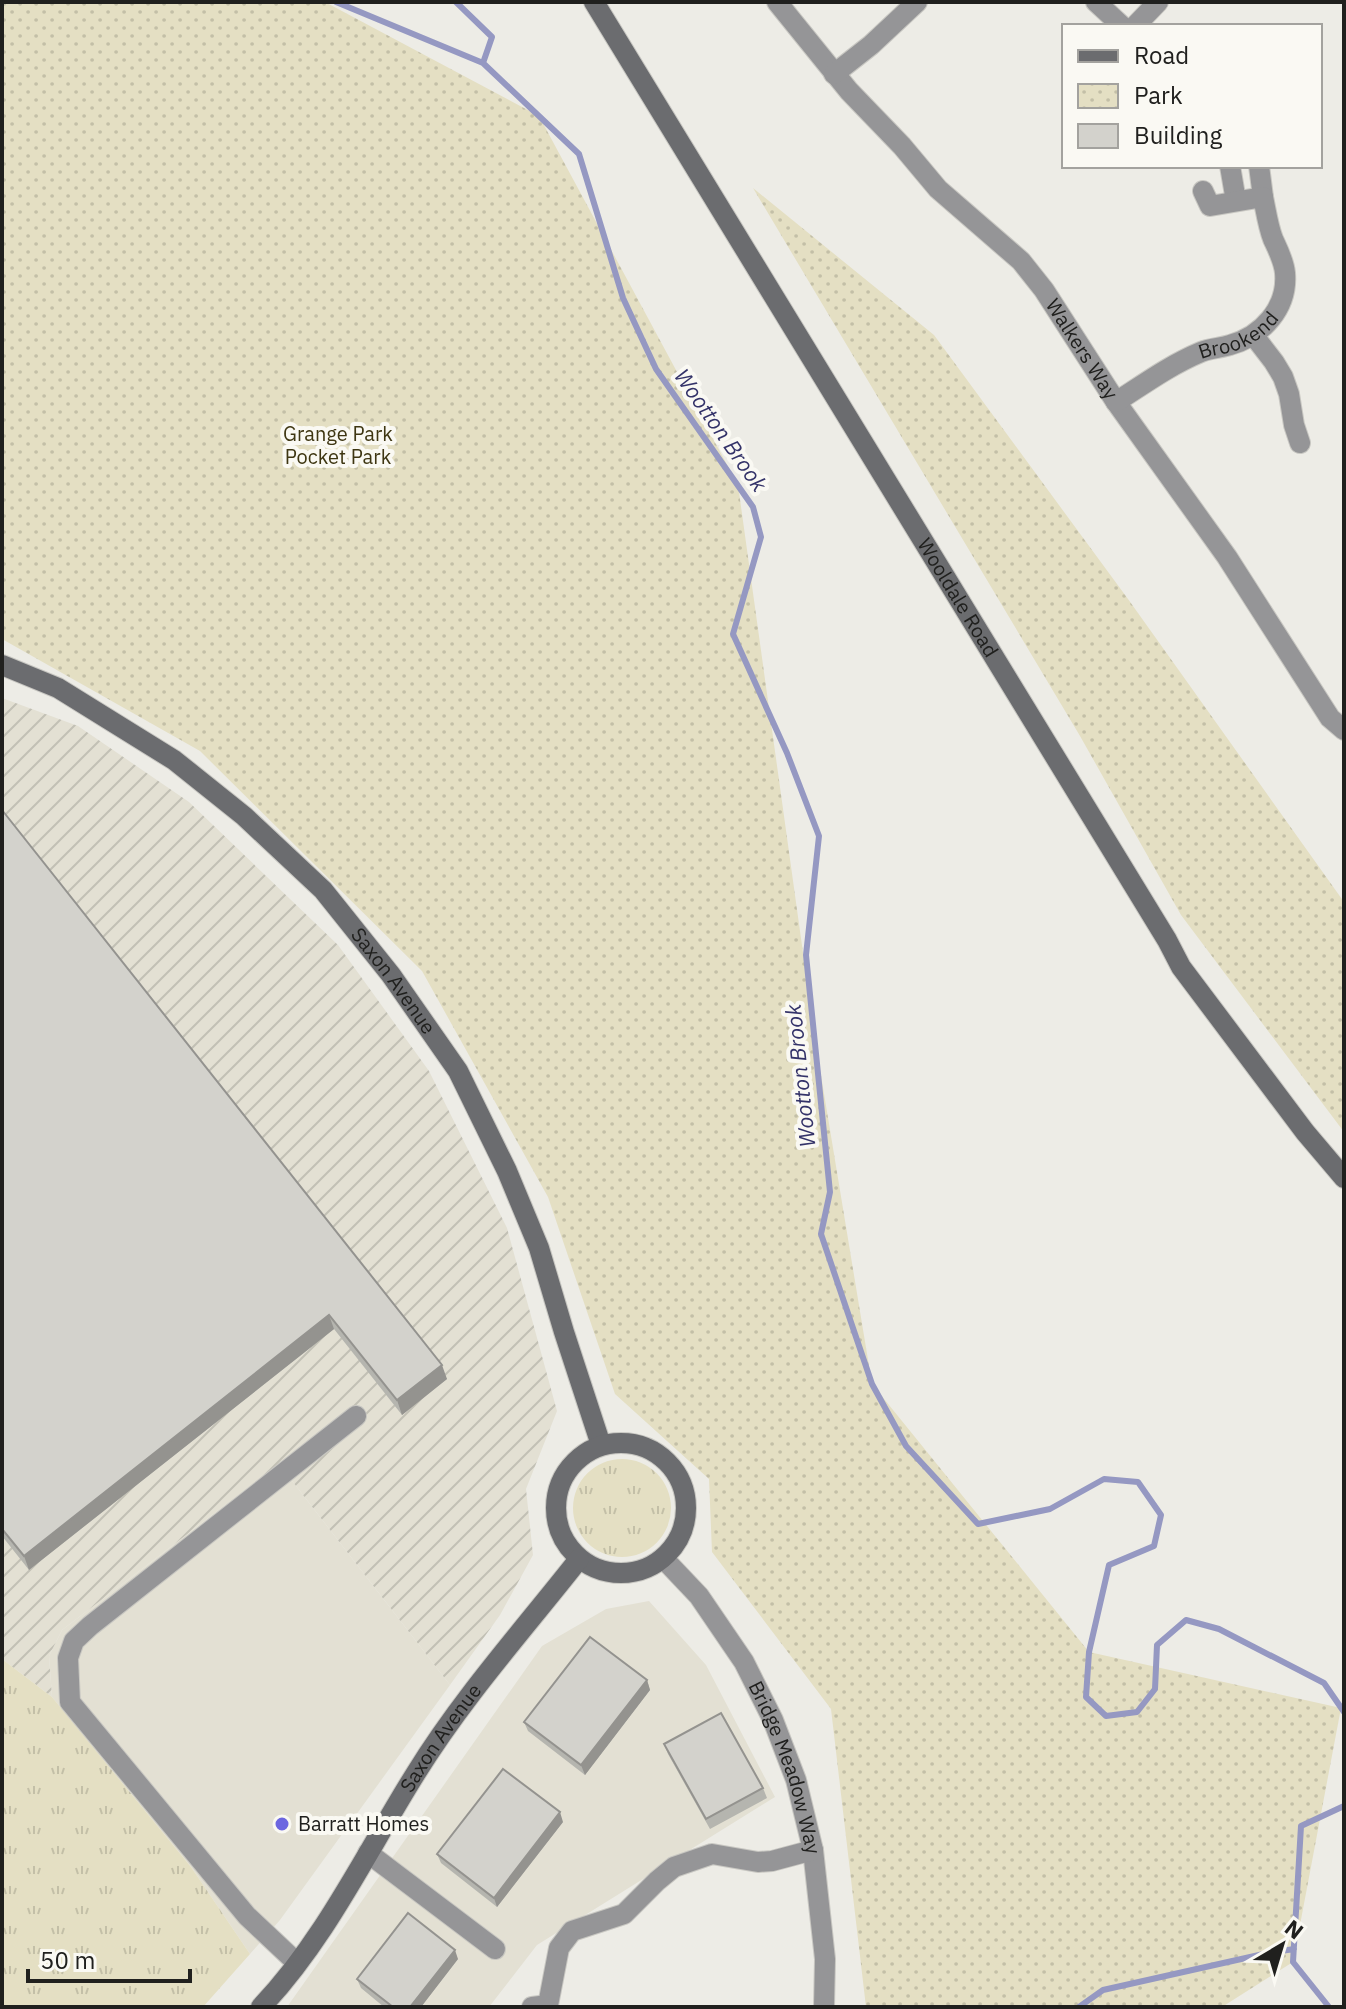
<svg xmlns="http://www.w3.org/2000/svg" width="1346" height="2009" viewBox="0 0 1346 2009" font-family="'IBM Plex Sans',sans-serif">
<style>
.built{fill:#e3e0d3}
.industrial{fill:url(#industrial-furrows)}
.grass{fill:url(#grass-tufts)}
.park{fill:url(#park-dots)}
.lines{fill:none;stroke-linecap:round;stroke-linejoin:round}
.stream{stroke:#9598c2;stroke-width:6}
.street-casing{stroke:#c8c7c2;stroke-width:22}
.secondary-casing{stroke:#c8c7c2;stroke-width:22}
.street{stroke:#959597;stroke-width:20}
.secondary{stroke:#6b6c6f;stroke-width:20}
.wall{fill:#b5b5af}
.shaded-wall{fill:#94938f}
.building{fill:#d3d2cc;stroke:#94938f;stroke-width:2}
.poi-dot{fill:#6c66e0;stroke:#faf9f3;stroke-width:3}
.labels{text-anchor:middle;stroke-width:8;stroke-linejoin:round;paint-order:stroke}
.street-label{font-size:20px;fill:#20201e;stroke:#faf9f3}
.park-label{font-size:20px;fill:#3e3612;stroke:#faf9f3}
.poi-label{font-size:20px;fill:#20201e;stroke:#faf9f3;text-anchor:start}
.water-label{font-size:22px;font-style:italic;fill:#343369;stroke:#faf9f3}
</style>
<defs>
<pattern id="industrial-furrows" width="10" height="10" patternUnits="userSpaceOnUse" patternTransform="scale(2)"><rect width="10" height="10" fill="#e3e0d3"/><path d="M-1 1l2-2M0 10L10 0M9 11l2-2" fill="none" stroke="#c2c0b5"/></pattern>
<pattern id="grass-tufts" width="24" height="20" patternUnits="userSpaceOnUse" patternTransform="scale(2)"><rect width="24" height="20" fill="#e4dfc3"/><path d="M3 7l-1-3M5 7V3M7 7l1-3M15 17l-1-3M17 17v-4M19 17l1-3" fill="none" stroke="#c3bfa7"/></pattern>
<pattern id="park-dots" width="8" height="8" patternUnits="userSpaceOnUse" patternTransform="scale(2)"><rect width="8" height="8" fill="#e4dfc3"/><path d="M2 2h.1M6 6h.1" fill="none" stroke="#c3bfa7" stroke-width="1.8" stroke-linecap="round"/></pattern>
</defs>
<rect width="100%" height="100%" fill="#edece6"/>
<path class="built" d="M 279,1464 L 450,1685 L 280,1920 L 250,1954 L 191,1867 L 52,1697 L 49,1656 L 62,1630 Z
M 649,1601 L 706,1665 L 775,1797 L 537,1945 L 489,2007 L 287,2007 L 542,1646 L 606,1609 Z"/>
<path class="industrial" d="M 2,698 L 78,726 L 189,802 L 338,945 L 429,1071 L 507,1228 L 557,1411 L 526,1489 L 533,1555 L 500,1615 L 450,1685 L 279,1464 L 62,1630 L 49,1656 L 52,1697 L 2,1659 Z"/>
<path class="grass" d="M573 1508a49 49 0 1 1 98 0a49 49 0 1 1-98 0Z
M 2,1659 L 52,1697 L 191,1867 L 250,1954 L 203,2007 L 2,2007 Z"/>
<path class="park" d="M 2,2 L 325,2 L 539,116 L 738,485 L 815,1039 L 872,1384 L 1089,1652 L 1341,1708 L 1293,1962 L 1222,2007 L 866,2007 L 831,1709 L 712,1552 L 709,1479 L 615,1394 L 548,1197 L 422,971 L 200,751 L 2,639 Z
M 753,188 L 934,335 L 1128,599 L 1344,902 L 1344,1132 L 1181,915 L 1080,736 Z"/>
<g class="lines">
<path class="stream" d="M 336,2 L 483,63 L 579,154 L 623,298 L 656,369 L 753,507 L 761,537 L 733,634 L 787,753 L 819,836 L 806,955 L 830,1192 L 821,1234 L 872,1384 L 906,1446 L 978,1524 L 1050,1509 L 1104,1479 L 1138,1482 L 1161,1515 L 1154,1546 L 1109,1565 L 1089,1652 L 1086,1697 L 1106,1716 L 1137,1712 L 1155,1689 L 1157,1645 L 1186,1620 L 1219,1629 L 1324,1683 L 1344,1712
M 456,2 L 492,37 L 483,63
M 1079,2007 L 1103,1990 L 1268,1953 L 1294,1949
M 1329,2007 L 1293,1962 L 1301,1826 L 1344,1806"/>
<defs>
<g id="street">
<path id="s1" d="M 777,2 L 849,91 L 902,146 L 938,189 L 1021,261 L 1044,290 L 1116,402 L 1227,557 L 1330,718 L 1344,730"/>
<path d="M 1096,2 L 1122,26"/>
<path d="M 1135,26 L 1158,2"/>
<path d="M 834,74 L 871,45 L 917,2"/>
<path d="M 1230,166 L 1236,201"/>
<path d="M 1259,166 L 1263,197"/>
<path d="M 1254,336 L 1274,362 L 1283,377 L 1289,394 L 1294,425 L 1300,443"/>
<path id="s2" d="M 1116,402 C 1144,384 1170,365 1201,352 C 1210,348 1221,348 1230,345 C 1262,336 1288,308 1285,273 C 1284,261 1278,250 1273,239 C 1268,226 1266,211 1263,197 L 1210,206 L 1203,191"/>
<path id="s3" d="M 663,1558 L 699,1596 L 744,1662 L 773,1720 L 796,1780 L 813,1850 L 825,1959 L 824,2007"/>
<path d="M 368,1853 L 495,1949"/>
<path d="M 297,1963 L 247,1916 L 70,1702 L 68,1658 L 74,1641 L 90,1626 L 356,1416"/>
<path d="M 532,2007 L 548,2005 L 559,1948 L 572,1931 L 624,1914 L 657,1881 L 674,1867 L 712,1854 L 758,1862 L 772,1861 L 813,1850"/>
</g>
<g id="secondary">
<path id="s4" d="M 594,2 L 1167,940 L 1181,967 L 1305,1132 L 1344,1178"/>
<path id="s5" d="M 2,665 L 58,688 L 174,760 L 244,816 L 323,890 L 391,975 L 458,1071 L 507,1171 L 539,1248 L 564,1332 L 601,1445"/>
<circle cx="621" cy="1508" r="65"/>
<path id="s6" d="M 261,2007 C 325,1940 367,1851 416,1773 C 463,1697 524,1629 579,1559"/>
</g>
</defs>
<use href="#street" class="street-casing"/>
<use href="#secondary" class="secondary-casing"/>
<use href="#street" class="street"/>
<use href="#secondary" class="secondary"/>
</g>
<path class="wall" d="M 2,810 L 447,1379 L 402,1415 L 334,1329 L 29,1570 L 2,1536 Z
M 647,1680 L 650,1690 L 585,1775 L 528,1731 L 524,1722 Z
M 664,1744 L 763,1788 L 767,1798 L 710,1829 L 668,1754 Z
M 563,1822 L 497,1907 L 441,1863 L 437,1854 Z
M 458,1959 L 421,2007 L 384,2007 L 361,1988 L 357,1979 Z"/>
<path class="shaded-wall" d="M 329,1315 L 334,1329 L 29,1570 L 24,1556 Z
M 442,1365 L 447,1379 L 402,1415 L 397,1400 Z
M 647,1680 L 650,1690 L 585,1775 L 581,1765 Z
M 560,1812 L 563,1822 L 497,1907 L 494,1898 Z
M 455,1950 L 458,1959 L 421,2007 L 410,2007 Z"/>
<path class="building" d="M 2,810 L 442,1365 L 397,1400 L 329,1315 L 24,1556 L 2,1529 Z
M 590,1637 L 647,1680 L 581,1765 L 524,1722 Z
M 721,1713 L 763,1788 L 706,1819 L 664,1744 Z
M 503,1769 L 560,1812 L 494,1898 L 437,1854 Z
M 408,1913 L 455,1950 L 410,2007 L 393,2007 L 357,1979 Z"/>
<circle class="poi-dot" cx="282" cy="1824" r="8"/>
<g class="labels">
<g class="street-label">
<text dy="7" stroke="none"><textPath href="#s2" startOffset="140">Brookend</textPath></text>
<text dy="7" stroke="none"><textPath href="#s1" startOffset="464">Walkers Way</textPath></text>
<text dy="7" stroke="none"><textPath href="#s4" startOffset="698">Wooldale Road</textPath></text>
<text dy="7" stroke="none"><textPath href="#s5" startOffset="510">Saxon Avenue</textPath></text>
<text dy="7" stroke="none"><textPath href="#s6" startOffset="324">Saxon Avenue</textPath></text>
<text dy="7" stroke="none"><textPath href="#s3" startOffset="246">Bridge Meadow Way</textPath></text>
</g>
<g class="park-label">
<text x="338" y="441">Grange Park<tspan x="338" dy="23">Pocket Park</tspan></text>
</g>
<g class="poi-label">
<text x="298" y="1831">Barratt Homes</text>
</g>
<g class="water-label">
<text transform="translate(721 430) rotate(55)" y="8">Wootton Brook</text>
<text transform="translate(800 1076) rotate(-96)" y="8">Wootton Brook</text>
</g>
</g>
<rect width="1346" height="2009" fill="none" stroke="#20201e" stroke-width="8"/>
<rect x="1062" y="24" width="260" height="144" fill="#faf9f3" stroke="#a3a29e" stroke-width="2"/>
<rect x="1078" y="50" width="40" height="12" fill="#6b6c6f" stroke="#a3a29e" stroke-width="2"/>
<text x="1134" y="64" font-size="24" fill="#20201e">Road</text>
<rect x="1078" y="84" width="40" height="24" fill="url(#park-dots)" stroke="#a3a29e" stroke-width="2"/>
<text x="1134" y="104" font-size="24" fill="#20201e">Park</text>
<rect x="1078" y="124" width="40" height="24" fill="#d3d2cc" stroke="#a3a29e" stroke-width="2"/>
<text x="1134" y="144" font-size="24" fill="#20201e">Building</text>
<g transform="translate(1282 1945) rotate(38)" stroke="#faf9f3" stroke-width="6" paint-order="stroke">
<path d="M0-6L14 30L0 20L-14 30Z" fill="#20201e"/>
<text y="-12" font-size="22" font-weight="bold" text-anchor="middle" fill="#20201e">N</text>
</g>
<path d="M28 1969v12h162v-12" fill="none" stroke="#20201e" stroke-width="4"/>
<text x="40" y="1969" font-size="24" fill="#20201e" stroke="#faf9f3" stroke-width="6" paint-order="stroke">50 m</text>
</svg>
